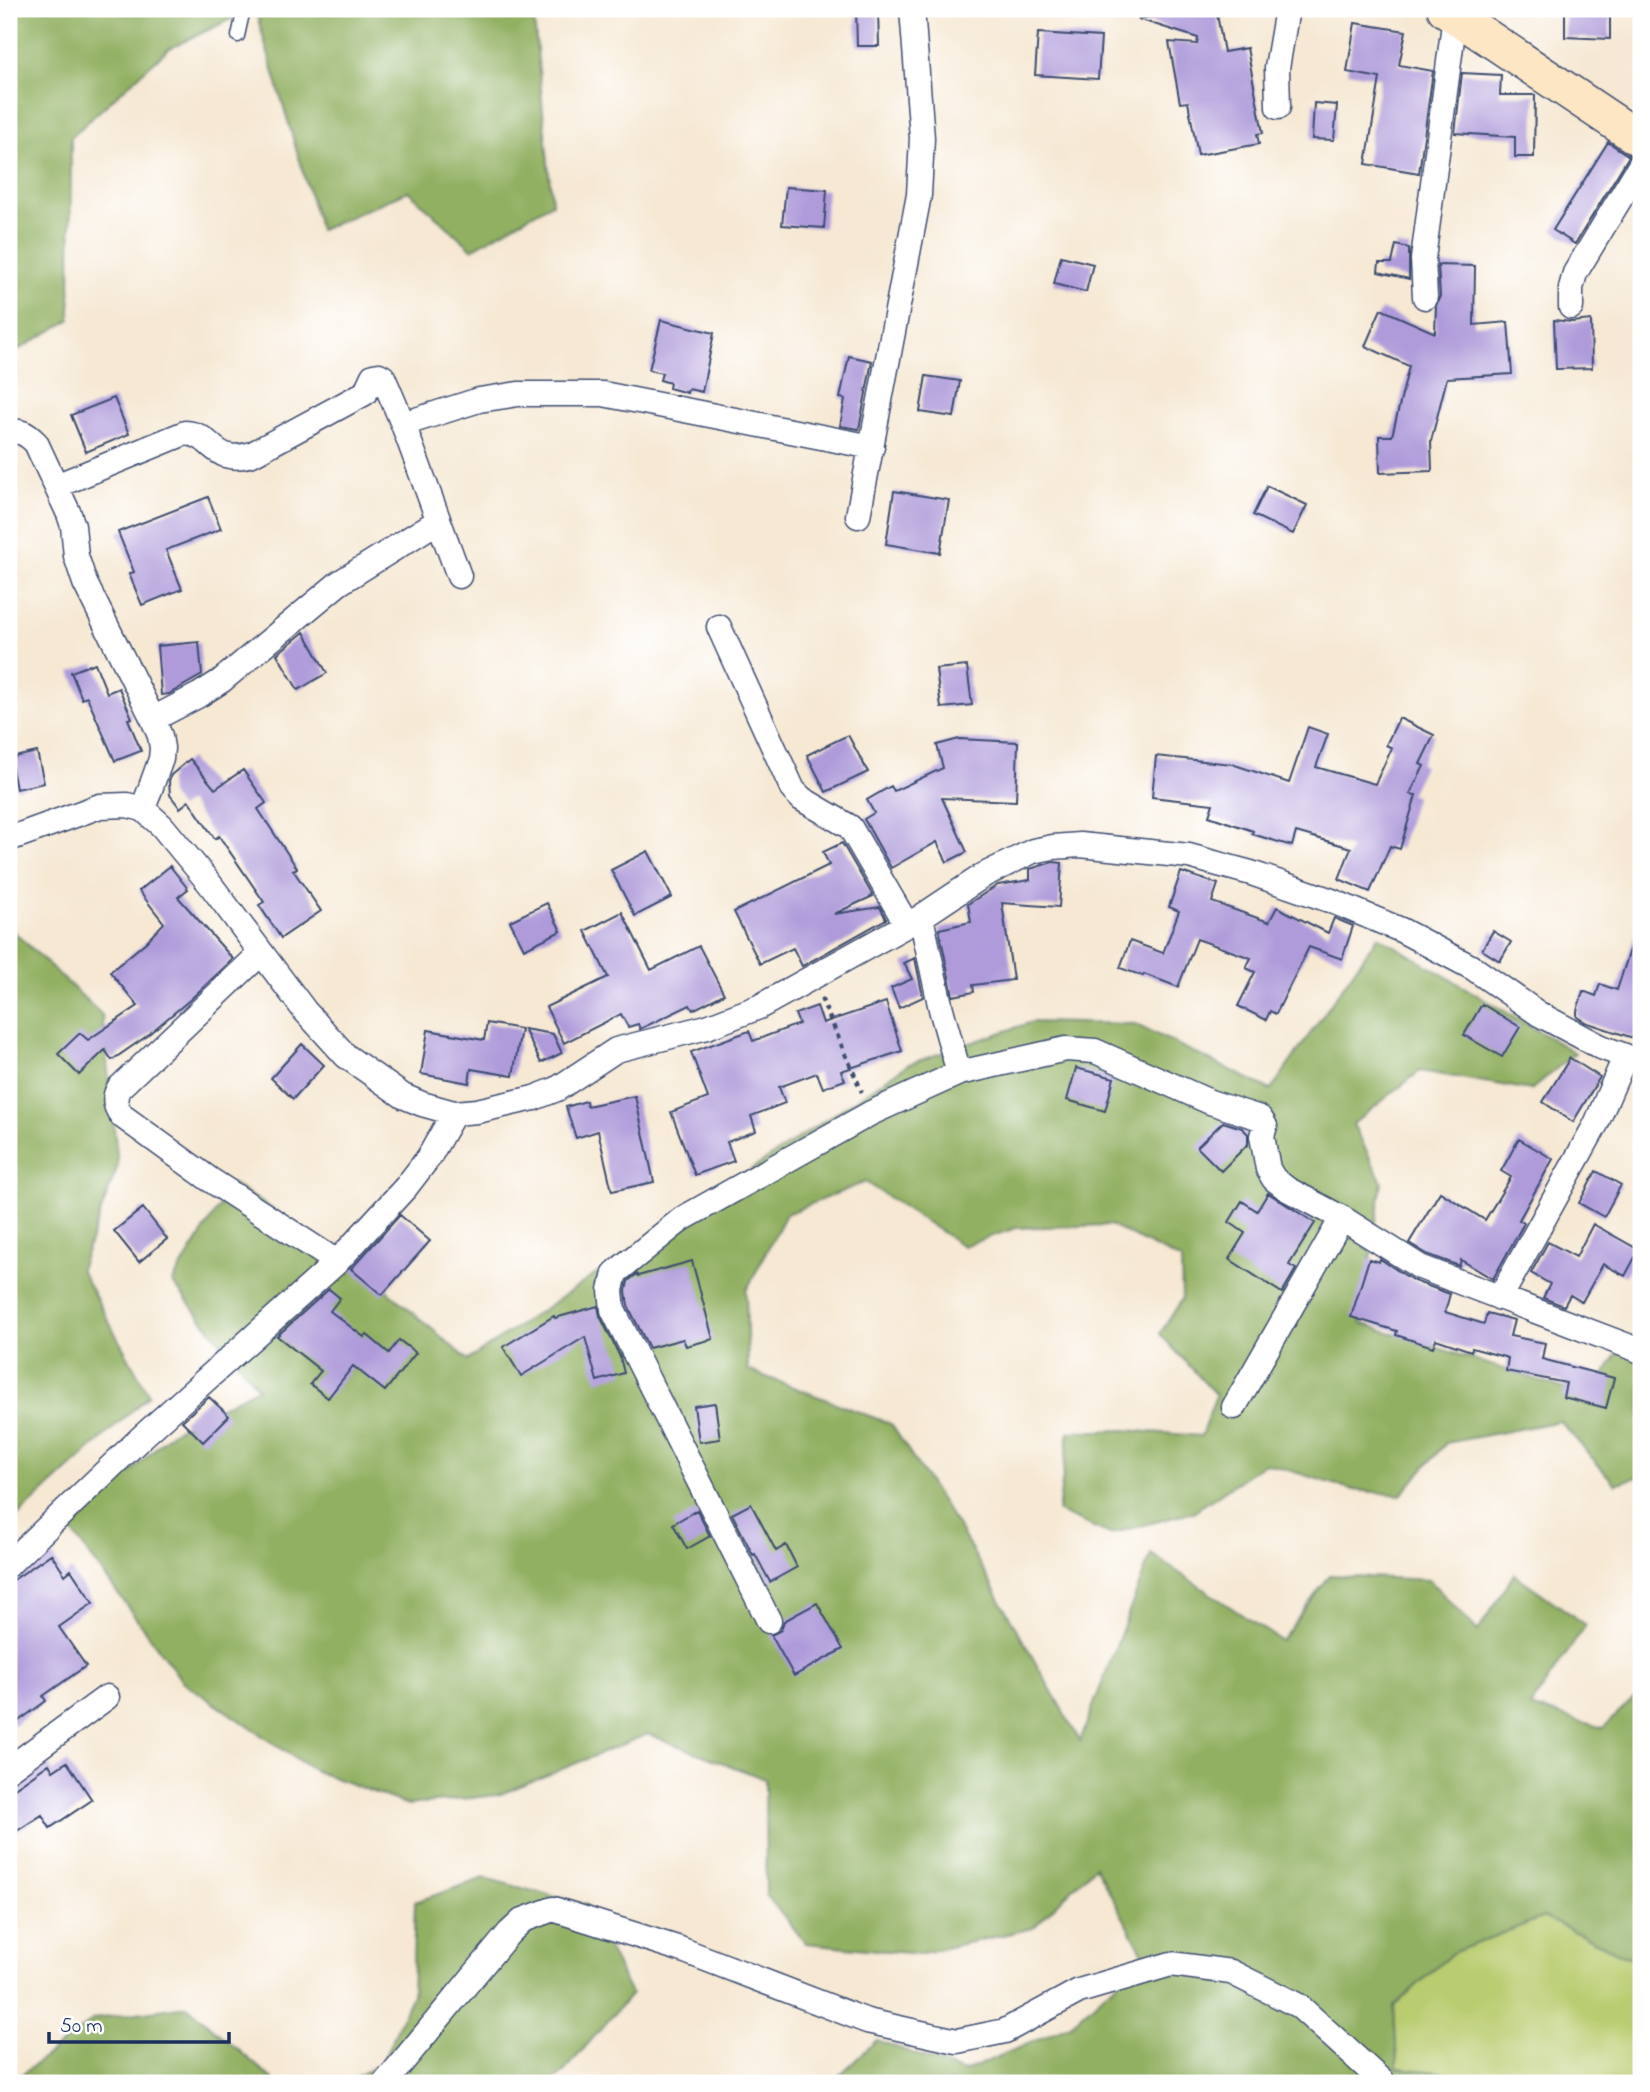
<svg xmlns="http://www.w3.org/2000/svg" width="1650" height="2092" viewBox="0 0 1650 2092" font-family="'Indie Flower',sans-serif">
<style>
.green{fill:#b9cc6f;stroke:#6a7e66;stroke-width:2}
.forest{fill:#92b062;stroke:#567060;stroke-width:2}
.building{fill:#af9bda}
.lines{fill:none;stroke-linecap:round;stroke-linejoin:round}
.lane-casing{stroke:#3c4b70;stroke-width:15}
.street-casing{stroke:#3c4b70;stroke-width:27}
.secondary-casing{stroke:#3c4b70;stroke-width:38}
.path{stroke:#3c4b70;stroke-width:4.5;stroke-dasharray:5 5;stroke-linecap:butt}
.lane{stroke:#fff;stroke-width:12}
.street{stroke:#fff;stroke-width:24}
.secondary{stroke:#fce6c4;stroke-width:35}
</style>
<rect width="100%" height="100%" fill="#fff"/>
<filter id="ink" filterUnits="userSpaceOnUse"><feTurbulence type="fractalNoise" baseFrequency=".0143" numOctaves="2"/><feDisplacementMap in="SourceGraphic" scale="14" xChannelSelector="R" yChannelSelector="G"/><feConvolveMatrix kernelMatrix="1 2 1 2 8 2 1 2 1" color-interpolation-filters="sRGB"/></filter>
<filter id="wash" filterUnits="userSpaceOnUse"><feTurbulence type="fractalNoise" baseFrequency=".00686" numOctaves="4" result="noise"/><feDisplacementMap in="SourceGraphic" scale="28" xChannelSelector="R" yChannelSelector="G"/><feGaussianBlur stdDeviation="1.57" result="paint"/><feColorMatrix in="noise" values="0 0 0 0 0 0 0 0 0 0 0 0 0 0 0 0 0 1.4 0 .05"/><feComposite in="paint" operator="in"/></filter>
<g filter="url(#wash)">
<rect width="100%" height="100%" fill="#f6e8d3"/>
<path class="green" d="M 1543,1917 L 1635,1960 L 1641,1970 L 1641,2083 L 1460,2083 L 1450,2073 L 1397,2068 L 1394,2006 L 1452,1953 Z"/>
<path class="forest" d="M 9,9 L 252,9 L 168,49 L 71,137 L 70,320 L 9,355 Z
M 255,9 L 533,9 L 552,203 L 472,249 L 408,191 L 320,230 Z
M 9,927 L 102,1015 L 118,1165 L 80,1269 L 149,1395 L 9,1524 Z
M 1378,936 L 1575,1053 L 1531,1090 L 1420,1071 L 1353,1124 L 1382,1182 L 1361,1323 L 1590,1397 L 1624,1343 L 1641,1351 L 1641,1476 L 1615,1484 L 1560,1421 L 1446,1443 L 1401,1495 L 1354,1490 L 1265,1463 L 1193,1512 L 1110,1534 L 1058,1512 L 1069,1432 L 1124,1430 L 1201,1436 L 1216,1395 L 1160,1334 L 1182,1299 L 1181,1260 L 1110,1225 L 1016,1228 L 963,1246 L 865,1182 L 786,1214 L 746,1291 L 748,1370 L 891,1424 L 962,1533 L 1080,1741 L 1151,1554 L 1281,1641 L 1330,1575 L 1429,1580 L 1478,1631 L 1514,1574 L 1586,1625 L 1530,1707 L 1603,1728 L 1641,1692 L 1641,1970 L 1635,1960 L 1543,1917 L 1452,1953 L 1394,2006 L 1397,2068 L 1450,2073 L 1460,2083 L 831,2083 L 877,2040 L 963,2072 L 1069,2026 L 1145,1957 L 1095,1866 L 1033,1928 L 918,1954 L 806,1943 L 766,1895 L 765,1779 L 648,1734 L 498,1795 L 408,1805 L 313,1770 L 183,1682 L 71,1530 L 172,1432 L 258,1388 L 172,1282 L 233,1184 L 354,1262 L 468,1360 L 909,1064 L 1032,1022 L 1135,1024 L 1271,1090 Z
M 484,1878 L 587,1905 L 631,1994 L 562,2074 L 550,2083 L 345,2083 L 382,2063 L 412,1995 L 415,1902 Z
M 187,2006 L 277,2083 L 11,2083 L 94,2019 Z"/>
<g id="blocks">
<path class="building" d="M 856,9 L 878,9 L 879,46 L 857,46 Z
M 1194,9 L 1216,9 L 1224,52 L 1247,48 L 1263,133 L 1257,134 L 1259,144 L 1198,155 L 1188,102 L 1180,103 L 1169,42 L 1197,44 L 1198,38 L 1138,19 Z
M 1565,9 L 1610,9 L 1610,39 L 1565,37 Z
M 1355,23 L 1406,31 L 1399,65 L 1433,71 L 1419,173 L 1366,164 L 1380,78 L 1347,72 Z
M 1038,33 L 1101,37 L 1098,79 L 1035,75 Z
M 1462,73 L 1501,75 L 1500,95 L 1535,95 L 1534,157 L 1515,157 L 1515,137 L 1455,133 Z
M 1314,103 L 1337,105 L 1334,140 L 1312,139 Z
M 1608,142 L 1629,156 L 1575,244 L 1553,230 Z
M 786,187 L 827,190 L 824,228 L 782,225 Z
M 1396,245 L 1409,248 L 1409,279 L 1378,272 L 1379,263 L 1392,263 Z
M 1061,256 L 1093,264 L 1086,292 L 1054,284 Z
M 1438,265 L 1475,266 L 1474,325 L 1508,322 L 1512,374 L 1447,378 L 1431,441 L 1432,471 L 1380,473 L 1379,436 L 1392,436 L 1409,366 L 1365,346 L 1381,309 L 1435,333 L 1436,306 L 1440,296 Z
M 661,320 L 714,333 L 702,392 L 688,389 L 687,393 L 669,388 L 670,383 L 660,380 L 662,373 L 649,370 Z
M 1554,320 L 1572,322 L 1591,320 L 1592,368 L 1556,369 Z
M 849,356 L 872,361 L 859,429 L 840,426 L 845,399 L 840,398 Z
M 926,376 L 960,381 L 954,417 L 920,412 Z
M 114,398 L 129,434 L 86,452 L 71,415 Z
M 1267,486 L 1307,505 L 1293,534 L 1253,515 Z
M 894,491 L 949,500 L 940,553 L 886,544 Z
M 208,497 L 221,529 L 166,550 L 182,589 L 142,605 L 129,574 L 134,572 L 118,532 Z
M 304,632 L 327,673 L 298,690 L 277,654 Z
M 199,642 L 202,675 L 169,694 L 161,695 L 157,646 Z
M 95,663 L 107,693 L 119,688 L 132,718 L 128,719 L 141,751 L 115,761 L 87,697 L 82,699 L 71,672 Z
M 967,666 L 972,705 L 941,708 L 936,669 Z
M 1399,718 L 1434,735 L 1420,764 L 1424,766 L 1410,794 L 1416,795 L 1400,849 L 1390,846 L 1370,892 L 1339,879 L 1351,848 L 1296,832 L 1292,846 L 1252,834 L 1253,831 L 1209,816 L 1213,804 L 1152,797 L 1156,756 L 1232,764 L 1289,783 L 1308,727 L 1328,734 L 1316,767 L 1375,784 L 1392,748 L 1386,745 Z
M 848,735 L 868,772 L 826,792 L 807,755 Z
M 959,739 L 1018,742 L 1016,801 L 942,798 L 967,852 L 947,862 L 937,842 L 891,868 L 864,819 L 874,813 L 867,800 L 891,786 L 894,791 L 943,768 L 937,745 Z
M 37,752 L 44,783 L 16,789 L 10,758 Z
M 190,759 L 215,789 L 243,770 L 266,803 L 258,809 L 297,868 L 293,870 L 321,911 L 281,938 L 259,905 L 264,902 L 219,836 L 215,839 L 189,801 L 180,808 L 170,795 L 169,781 L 171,775 Z
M 842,843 L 873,896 L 834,914 L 880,907 L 886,919 L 802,966 L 793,948 L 760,964 L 734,912 L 829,865 L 823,852 Z
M 648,851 L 672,897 L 635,916 L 611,870 Z
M 1053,862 L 1062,863 L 1059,907 L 1002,903 L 1013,980 L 973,985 L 974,992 L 953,996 L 939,929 L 971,922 L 968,904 L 998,885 L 1030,880 L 1030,869 Z
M 170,866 L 188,889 L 178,897 L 233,959 L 192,998 L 144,1038 L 112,1060 L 105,1050 L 79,1075 L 58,1054 L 80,1033 L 88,1040 L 138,1006 L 110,972 L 146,942 L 164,923 L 139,891 Z
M 1181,872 L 1218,884 L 1212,902 L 1269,922 L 1277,907 L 1328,933 L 1334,918 L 1353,926 L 1342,959 L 1309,947 L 1276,1014 L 1270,1011 L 1266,1020 L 1238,1006 L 1255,972 L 1246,968 L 1251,958 L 1197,939 L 1178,987 L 1144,974 L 1143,976 L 1120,968 L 1130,941 L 1163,953 L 1179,911 L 1169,907 Z
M 547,903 L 561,931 L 524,949 L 510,921 Z
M 622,912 L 651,970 L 699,946 L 724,994 L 693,1010 L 690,1005 L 640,1029 L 638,1024 L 628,1027 L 621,1014 L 564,1043 L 546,1007 L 608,977 L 585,931 Z
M 1637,928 L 1641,929 L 1641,1023 L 1636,1039 L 1585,1022 L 1577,1017 L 1577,1011 L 1583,991 L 1596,996 L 1600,984 L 1617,990 Z
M 1493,931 L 1511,942 L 1500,961 L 1482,950 Z
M 915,958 L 923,997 L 899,1008 L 891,988 L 912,979 L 904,963 Z
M 886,1002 L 902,1051 L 841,1071 L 845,1080 L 823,1088 L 817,1073 L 779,1087 L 785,1103 L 751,1116 L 756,1131 L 727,1142 L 734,1161 L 695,1175 L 671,1112 L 708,1098 L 691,1052 L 749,1031 L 753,1041 L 799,1024 L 795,1014 L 817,1006 L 823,1023 Z
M 1482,1004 L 1520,1027 L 1502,1057 L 1464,1035 Z
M 487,1023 L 521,1029 L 513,1076 L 471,1069 L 469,1083 L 421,1074 L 428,1030 L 484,1040 Z
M 524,1029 L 553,1034 L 562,1053 L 541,1063 Z
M 302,1044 L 324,1065 L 293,1099 L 271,1078 Z
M 1570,1058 L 1600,1077 L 1573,1122 L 1543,1102 Z
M 1076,1068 L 1114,1078 L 1105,1111 L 1067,1100 Z
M 635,1096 L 654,1182 L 612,1191 L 598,1131 L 576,1138 L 566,1107 L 586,1101 L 587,1106 Z
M 1223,1122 L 1242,1128 L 1248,1134 L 1248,1144 L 1221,1171 L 1197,1147 Z
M 1519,1139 L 1553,1159 L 1519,1220 L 1524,1223 L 1493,1279 L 1461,1260 L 1459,1266 L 1427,1254 L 1409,1243 L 1440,1192 L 1485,1220 L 1511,1177 L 1501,1171 Z
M 1596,1171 L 1621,1185 L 1604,1217 L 1579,1203 Z
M 1268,1193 L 1315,1223 L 1289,1265 L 1296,1269 L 1282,1293 L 1229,1259 L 1245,1233 L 1229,1222 L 1242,1201 L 1257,1211 Z
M 143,1208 L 167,1239 L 139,1262 L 114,1231 Z
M 400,1215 L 430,1241 L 382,1295 L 351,1269 Z
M 1593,1224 L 1639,1250 L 1625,1276 L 1603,1264 L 1582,1302 L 1570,1295 L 1564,1306 L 1543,1298 L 1550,1284 L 1531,1273 L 1548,1242 L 1576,1257 Z
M 1369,1259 L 1379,1262 L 1380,1259 L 1414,1281 L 1450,1294 L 1445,1312 L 1484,1324 L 1487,1313 L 1514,1320 L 1510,1336 L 1545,1343 L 1542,1359 L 1614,1378 L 1606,1408 L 1563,1397 L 1566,1383 L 1506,1371 L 1508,1358 L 1472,1348 L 1471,1351 L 1436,1339 L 1433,1347 L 1396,1335 L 1397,1331 L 1351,1317 Z
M 692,1261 L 713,1339 L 686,1346 L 683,1339 L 649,1348 L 628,1306 L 626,1291 L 628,1281 L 637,1274 L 638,1276 Z
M 329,1289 L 340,1298 L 330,1311 L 364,1337 L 366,1334 L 389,1353 L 399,1340 L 416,1353 L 385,1391 L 353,1366 L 328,1398 L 310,1384 L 321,1371 L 277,1336 Z
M 598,1306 L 600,1316 L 620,1357 L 624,1373 L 597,1381 L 585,1337 L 521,1376 L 503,1347 L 554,1316 L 555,1318 Z
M 209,1397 L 229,1416 L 203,1442 L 182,1421 Z
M 715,1403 L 720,1439 L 699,1442 L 694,1406 Z
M 751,1504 L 776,1551 L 786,1545 L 797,1567 L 770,1582 L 755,1554 L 753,1555 L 732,1514 Z
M 697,1510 L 710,1536 L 687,1549 L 673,1524 Z
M 51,1554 L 65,1575 L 71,1570 L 93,1603 L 59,1627 L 86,1666 L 43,1696 L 46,1701 L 9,1728 L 9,1583 Z
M 817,1603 L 843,1649 L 794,1676 L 771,1635 L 781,1630 L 784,1621 Z
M 67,1762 L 92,1800 L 50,1828 L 42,1815 L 9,1836 L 9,1792 L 49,1764 L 53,1771 Z"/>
</g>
</g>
<g filter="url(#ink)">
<use href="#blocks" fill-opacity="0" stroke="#3c4b70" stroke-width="2"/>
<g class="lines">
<defs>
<path id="lane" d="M 238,36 L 244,9"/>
<path id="street" d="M 1278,107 L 1277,68 L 1287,9
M 1425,297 L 1423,259 L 1455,16
M 1571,307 L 1571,288 L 1575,273 L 1641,164
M 403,424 L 479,400 L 518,394 L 603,394 L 872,447
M 9,432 C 21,430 27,434 36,443 L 69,514 L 73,526 L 76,556 L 85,583 L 153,719 L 160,736 L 162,748 L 161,759 L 143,809
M 56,486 L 185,433 C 215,434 211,466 252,454 L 365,393 L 373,376 L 379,375 L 383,377 L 403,424 L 459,576
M 858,516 L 919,195 L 922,138 L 912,9
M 719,627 L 793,790 L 802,799 L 850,827 L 907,925
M 153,719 L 199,695 L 221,681 L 339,583 L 438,521
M 9,839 L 100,806 L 127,805 L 143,809 L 162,826 L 210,884 L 305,1011 L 346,1056 L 403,1096 L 422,1104 L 454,1113 L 477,1111 L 534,1098 L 557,1089 L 616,1050 L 707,1027 L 759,1007 L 921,917 L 984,875 L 1033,851 L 1053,847 L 1080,845 L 1189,856 L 1251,873 L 1332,901 L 1401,930 L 1473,968 L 1539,1014 L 1601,1047 L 1641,1062
M 921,917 L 941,1009 L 959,1073
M 261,953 L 119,1088 C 113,1098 115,1107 122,1116 L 209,1179 L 337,1262
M 1500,1298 L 1596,1124 L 1625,1057
M 1234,1407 L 1342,1218
M 9,1564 L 143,1436 L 337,1262 L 406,1187 L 429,1157 L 454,1113
M 769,1621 L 613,1310 L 611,1290 L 615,1273 L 682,1219 L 871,1113 L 959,1073 L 1066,1049 L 1095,1051 L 1210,1102 L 1260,1118 L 1265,1126 L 1262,1136 L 1268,1169 L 1274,1179 L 1287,1189 L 1342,1218 L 1420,1267 L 1641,1351
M 9,1769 L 107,1697
M 385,2083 L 509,1933 L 523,1920 L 553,1909 L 680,1949 L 867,2021 L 957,2041 L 1005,2031 L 1079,1991 L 1171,1964 L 1231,1972 L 1299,2006 L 1384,2083"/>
<path id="secondary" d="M 1445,9 L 1641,140"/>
</defs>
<use href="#lane" class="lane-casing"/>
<use href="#street" class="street-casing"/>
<use href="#secondary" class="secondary-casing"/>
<path class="path" d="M 821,998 L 862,1092"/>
<use href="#lane" class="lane"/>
<use href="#street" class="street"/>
<use href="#secondary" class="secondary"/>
</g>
</g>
<rect width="1650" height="2092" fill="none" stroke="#fff" stroke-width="35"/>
<path d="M49 2032v10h180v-10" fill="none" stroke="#1b2f5e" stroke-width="3.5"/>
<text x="60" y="2032" font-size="21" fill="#1b2f5e" stroke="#ffffff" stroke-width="5" paint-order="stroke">50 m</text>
</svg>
